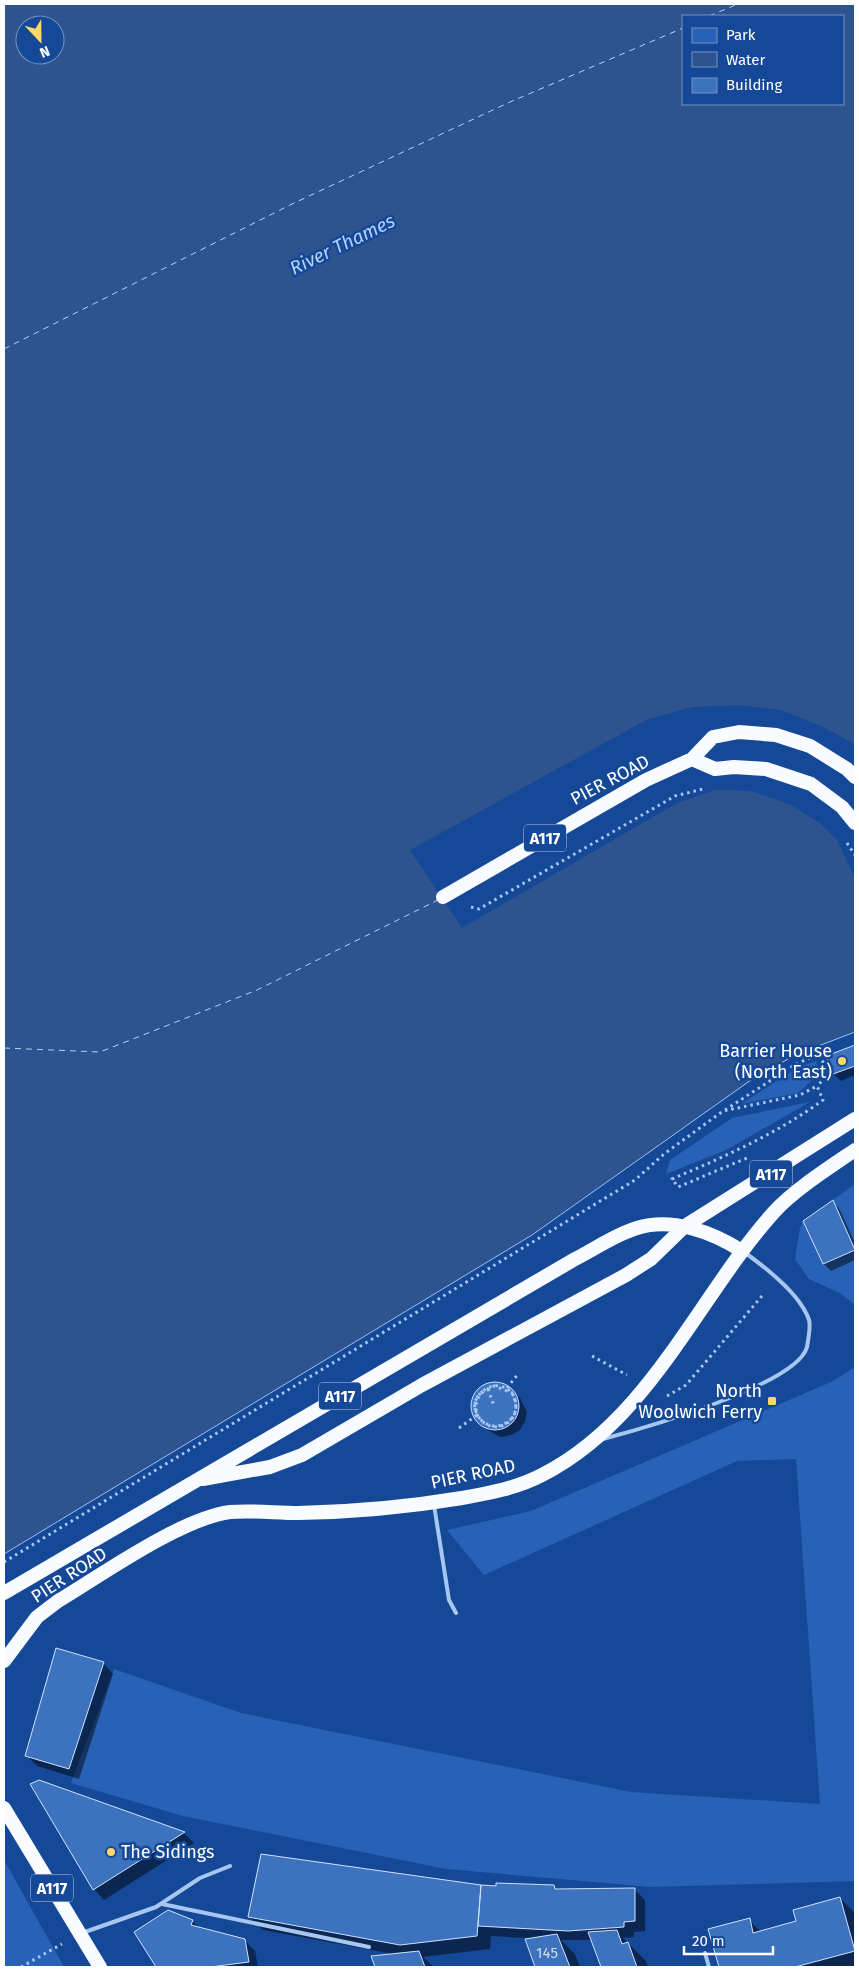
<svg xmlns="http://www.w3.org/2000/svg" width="859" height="1971" viewBox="0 0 859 1971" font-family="'Fira Sans',sans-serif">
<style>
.green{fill:#2862b6}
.water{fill:#2e548f;stroke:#99c1f5;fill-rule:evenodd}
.pier{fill:#154998}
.shadow{fill:#0007}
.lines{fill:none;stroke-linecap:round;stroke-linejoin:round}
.ferry{stroke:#b3d1f9;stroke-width:1;stroke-dasharray:6 5;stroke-linecap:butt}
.building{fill:#3d72bf;stroke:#cfe2fd}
.path{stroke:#a7c6f2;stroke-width:3;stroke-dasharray:2.5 4;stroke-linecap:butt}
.service{stroke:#a7c6f2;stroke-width:4}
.trunk{stroke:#f8fbff;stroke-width:14}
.poi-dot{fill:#ffd968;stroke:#154998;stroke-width:2}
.labels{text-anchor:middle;stroke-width:5;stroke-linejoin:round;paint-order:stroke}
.number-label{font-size:15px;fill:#cedcef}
.shield{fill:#154998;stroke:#b9c8e0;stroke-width:1}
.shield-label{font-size:16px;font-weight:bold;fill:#fff}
.street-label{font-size:18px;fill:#fff;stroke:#154998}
.poi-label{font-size:18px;fill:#fff;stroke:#154998;text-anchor:end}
.water-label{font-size:19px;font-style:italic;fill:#b3d1f9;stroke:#154998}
</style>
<rect width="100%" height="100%" fill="#154998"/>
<path class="green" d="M 816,1061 L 820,1073 L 798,1093 L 741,1104 L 799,1067 Z
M 810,1102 L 726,1150 L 666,1174 L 670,1160 L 732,1118 Z
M 855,1184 L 855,1249 L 833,1200 Z
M 803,1221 L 823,1264 L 855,1250 L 855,1305 L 840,1293 L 809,1279 L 795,1259 L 800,1228 Z
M 855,1367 L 855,1881 L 651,1887 L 446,1869 L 183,1816 L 71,1783 L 114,1669 L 241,1713 L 631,1792 L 820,1804 L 796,1459 L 737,1461 L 484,1575 L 447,1530 L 531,1511 L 831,1382 Z
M 4,1860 L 64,1967 L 4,1967 Z"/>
<path class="water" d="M 4,4 L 855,4 L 855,1032 L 797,1054 L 751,1080 L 532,1235 L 4,1554 ZM 683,16 L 843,16 L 843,104 L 683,104 ZM 25,25 L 55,25 L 55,55 L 25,55 Z"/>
<path class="pier" d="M 738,705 L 781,710 L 821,726 L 855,744 L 855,878 L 837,840 L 821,824 L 789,804 L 751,791 L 715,790 L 677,803 L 462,928 L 410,850 L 648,719 L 692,707 Z"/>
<path class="shadow" d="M 855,1047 L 855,1075 L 841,1081 L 834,1074 L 828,1057 Z
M 832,1201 L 839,1208 L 855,1243 L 855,1260 L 831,1271 L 824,1264 L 805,1221 Z
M 490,1383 L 508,1386 L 520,1398 L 527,1412 L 525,1421 L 520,1430 L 511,1435 L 500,1437 L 486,1429 L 474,1415 L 474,1398 L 481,1388 Z
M 103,1663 L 113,1674 L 79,1779 L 37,1766 L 26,1755 Z
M 39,1782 L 184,1833 L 194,1843 L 104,1900 L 94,1889 Z
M 480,1887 L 482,1888 L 554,1887 L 557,1890 L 634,1889 L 645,1900 L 645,1931 L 634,1932 L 634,1937 L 623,1938 L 646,1961 L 648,1967 L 602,1967 L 593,1940 L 561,1940 L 575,1954 L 580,1967 L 537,1967 L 526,1938 L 491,1936 L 490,1949 L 423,1957 L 434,1967 L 376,1967 L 373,1957 L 394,1954 L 263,1930 L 249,1917 Z
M 840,1898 L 855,1913 L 855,1967 L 720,1967 L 710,1930 L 749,1920 L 761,1932 L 798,1922 Z
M 192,1921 L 200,1928 L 244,1940 L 255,1951 L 258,1967 L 157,1967 L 136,1932 Z"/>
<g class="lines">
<path class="ferry" d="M 709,16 L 738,4
M 4,349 L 292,204 L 510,102 L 683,28
M 4,1048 L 100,1052 L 257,990 L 438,900"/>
</g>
<path class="building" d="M 855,1045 L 855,1066 L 833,1074 L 826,1056 Z
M 833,1200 L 855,1250 L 823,1264 L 803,1221 Z
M471 1406a24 24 0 1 1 48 0a24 24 0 1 1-48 0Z
M 56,1648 L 104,1662 L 69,1769 L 25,1756 Z
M 39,1780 L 185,1832 L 93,1890 L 30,1784 Z
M 261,1854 L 481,1885 L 477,1936 L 400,1945 L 248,1917 Z
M 496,1883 L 554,1885 L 555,1889 L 635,1888 L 635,1921 L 624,1922 L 624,1927 L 568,1931 L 478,1926 L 481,1885 L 496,1886 Z
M 840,1897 L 855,1951 L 795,1967 L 719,1967 L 708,1929 L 750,1918 L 753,1933 L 796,1921 L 793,1910 Z
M 168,1910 L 193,1920 L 191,1925 L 245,1939 L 249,1962 L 210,1967 L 156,1967 L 134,1932 Z
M 617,1930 L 622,1944 L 628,1942 L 637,1967 L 601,1967 L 588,1932 Z
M 557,1934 L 570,1967 L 535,1967 L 525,1939 Z
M 419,1951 L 425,1967 L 375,1967 L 371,1956 Z"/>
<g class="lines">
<path class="path" d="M 847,843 L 855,855
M 471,907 L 479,909 L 675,796 L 703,789
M 725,1110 L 796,1064 L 819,1054 L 829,1074 L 817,1086
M 592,1356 L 627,1375
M 507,1388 L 518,1374
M 488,1389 L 494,1406
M 667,1396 L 686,1385 L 762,1296
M 459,1428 L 477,1415 C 473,1399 481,1391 494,1386 L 512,1393 C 528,1423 488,1441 476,1412 C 473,1405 475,1400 479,1395 C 484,1389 491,1385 499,1386 C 507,1387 513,1392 515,1400 C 517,1406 516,1413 512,1418 C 491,1441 460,1409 483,1391
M 4,1562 L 635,1180 L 664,1154 L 723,1111 L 800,1095 L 817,1086 L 823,1100 C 778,1133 724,1157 672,1179 L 678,1187 L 747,1158
M 21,1967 L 62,1944"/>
<path class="service" d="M 603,1439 C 641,1429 797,1385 807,1347 C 808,1341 811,1326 809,1320 C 801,1295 765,1267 744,1252
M 434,1505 L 449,1600 L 456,1613
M 162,1904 L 369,1947
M 82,1933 L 156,1907 L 200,1878 L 230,1866
M 705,1953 L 709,1967"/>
<path class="trunk" d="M 692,759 L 715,769 L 734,767 L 766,769 L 811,784 L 842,807 L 855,823
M 443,897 L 646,780 L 692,759 L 713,737 L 739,732 L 776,735 L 810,746 L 847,769 L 855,777
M 203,1479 L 270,1467 L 302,1455 L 422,1385 L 626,1275 L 651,1259 L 685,1226 L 855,1119
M 4,1593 L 575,1259 C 595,1249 616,1234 637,1228 C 672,1217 712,1232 742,1251
M 4,1661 L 37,1617 L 58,1601 C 103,1574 180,1519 230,1512 C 252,1510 276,1513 298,1513 C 353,1512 408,1507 462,1498 C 490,1493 517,1488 542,1475 C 650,1420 697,1298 774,1212 C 794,1190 830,1167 855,1150
M 4,1808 L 100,1967"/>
</g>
<g class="poi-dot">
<circle cx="842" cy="1061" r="5"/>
<rect x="767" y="1396" width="10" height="10" rx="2.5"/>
<circle cx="111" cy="1852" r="5"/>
</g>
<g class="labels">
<g class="number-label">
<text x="547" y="1958">145</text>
</g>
<g class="shield">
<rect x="524" y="824.5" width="42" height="27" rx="4"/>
<rect x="750" y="1160.5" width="42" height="27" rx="4"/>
<rect x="319" y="1382.5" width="42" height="27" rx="4"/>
<rect x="31" y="1874.5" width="42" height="27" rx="4"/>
</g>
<g class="shield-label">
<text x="545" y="844">A117</text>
<text x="771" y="1180">A117</text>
<text x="340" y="1402">A117</text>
<text x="52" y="1894">A117</text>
</g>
<g class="street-label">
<text transform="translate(610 780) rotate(-28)" y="6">PIER ROAD</text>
<text transform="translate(473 1474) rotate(-12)" y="6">PIER ROAD</text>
<text transform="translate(69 1575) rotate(-33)" y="6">PIER ROAD</text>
</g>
<g class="poi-label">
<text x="832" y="1057">Barrier House<tspan x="832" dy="21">(North East)</tspan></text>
<text x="762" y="1397">North<tspan x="762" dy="21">Woolwich Ferry</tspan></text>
<text x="121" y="1858" text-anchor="start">The Sidings</text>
</g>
<g class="water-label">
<text transform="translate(342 244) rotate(-26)" y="7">River Thames</text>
</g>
</g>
<rect width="859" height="1971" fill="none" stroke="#ffffff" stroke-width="10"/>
<rect x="682" y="15" width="162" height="90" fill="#154998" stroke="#7392c1"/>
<rect x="692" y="28" width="25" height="15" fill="#2862b6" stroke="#7392c1"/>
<text x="726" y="40" font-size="15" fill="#ffffff">Park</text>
<rect x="692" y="52" width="25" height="15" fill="#2e548f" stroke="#7392c1"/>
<text x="726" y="65" font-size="15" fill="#ffffff">Water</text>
<rect x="692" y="78" width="25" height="15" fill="#3d72bf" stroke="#7392c1"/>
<text x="726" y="90" font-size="15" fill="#ffffff">Building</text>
<g transform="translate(40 40) rotate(158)"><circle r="24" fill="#154998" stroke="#7392c1"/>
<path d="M0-4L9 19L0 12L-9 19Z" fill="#ffd968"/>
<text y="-8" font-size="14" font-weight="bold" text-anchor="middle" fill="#ffffff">N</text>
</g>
<path d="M684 1946v8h89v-8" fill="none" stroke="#ffffff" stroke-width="2.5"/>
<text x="692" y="1946" font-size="15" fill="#ffffff" stroke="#154998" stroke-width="4" paint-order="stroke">20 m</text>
</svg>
